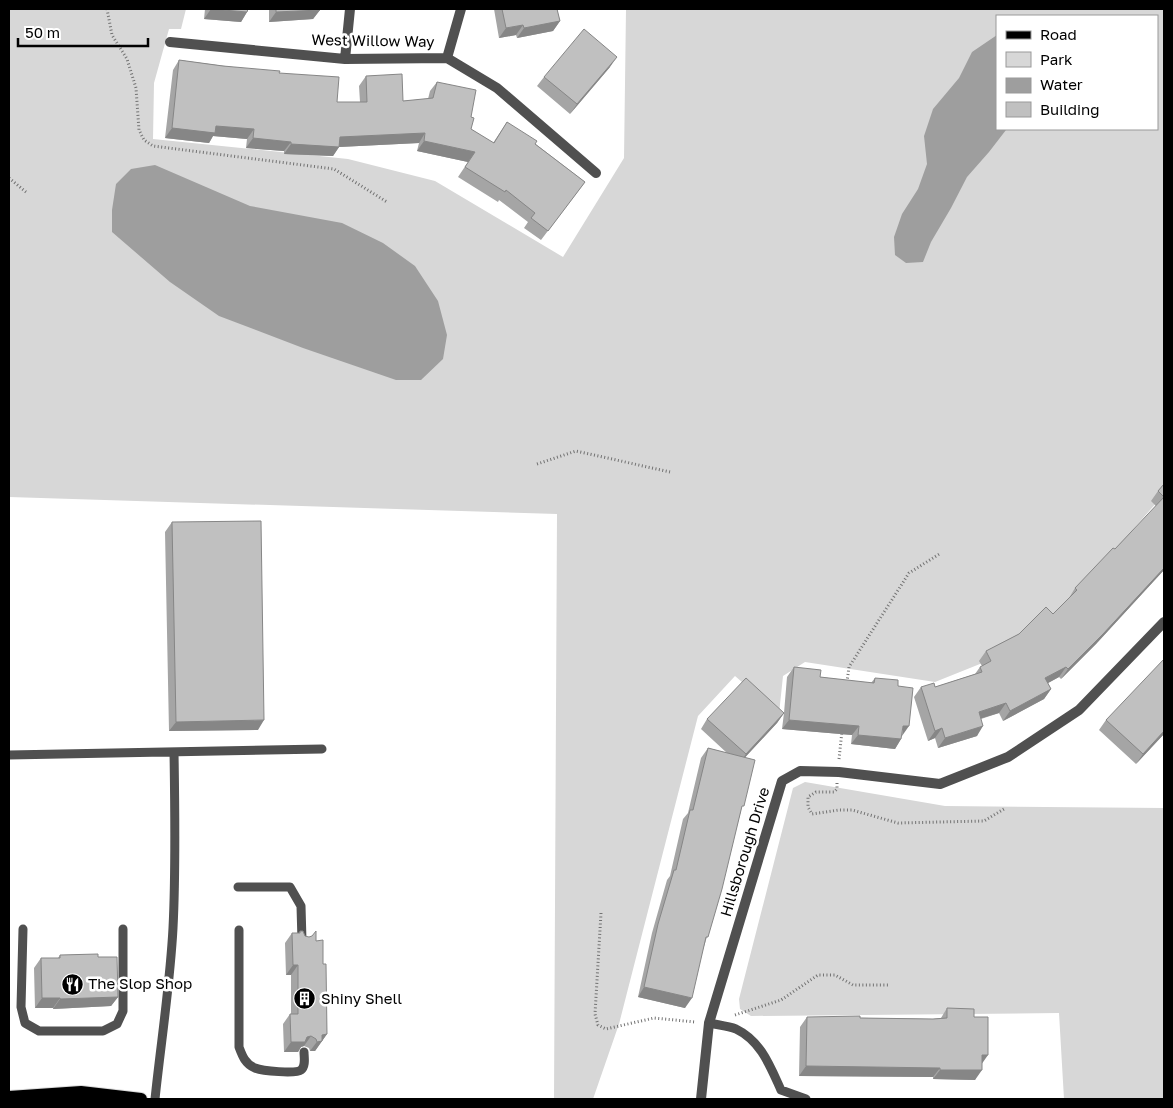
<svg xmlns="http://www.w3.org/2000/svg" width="1173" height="1108" viewBox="0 0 1173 1108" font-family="'Golos Text',sans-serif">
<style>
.green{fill:#d7d7d7;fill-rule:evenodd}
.water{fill:#9e9e9e}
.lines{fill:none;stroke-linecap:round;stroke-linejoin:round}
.primary-casing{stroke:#dbdbdb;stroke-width:14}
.path{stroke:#727272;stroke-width:3;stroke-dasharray:1 2.5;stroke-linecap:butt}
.lane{stroke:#505050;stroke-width:9}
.street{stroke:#505050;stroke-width:10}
.primary{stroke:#000;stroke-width:12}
.wall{fill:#a5a5a5}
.shaded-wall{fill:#868686}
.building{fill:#c0c0c0;stroke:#868686}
.labels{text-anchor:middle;stroke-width:5;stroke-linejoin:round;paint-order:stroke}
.street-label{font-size:15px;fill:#000;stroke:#fff}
.poi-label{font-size:15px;fill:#000;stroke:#fff;text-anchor:start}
</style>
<rect width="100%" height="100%" fill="#fff"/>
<path class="green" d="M 9,9 L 186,9 L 181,29 L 169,29 L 154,83 L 153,139 L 348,159 L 435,181 L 563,257 L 624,158 L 626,9 L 1164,9 L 1164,494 L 1035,642 L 935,682 L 805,662 L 783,676 L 779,714 L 735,676 L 698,716 L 619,1024 L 593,1099 L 554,1099 L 557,514 L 9,497 ZM 997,16 L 1157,16 L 1157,129 L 997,129 Z
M 805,782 L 945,806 L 1164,808 L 1164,1099 L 1064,1099 L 1059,1013 L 751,1016 L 740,1009 L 739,999 L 793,788 Z"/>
<path class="water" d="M 997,35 L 997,129 L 1006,129 L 1006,130 L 989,152 L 967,177 L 951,208 L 931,242 L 923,262 L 906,263 L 895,255 L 894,237 L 902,214 L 918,189 L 927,164 L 924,136 L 933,109 L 959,78 L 972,52 Z
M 155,165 L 250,206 L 342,223 L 383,243 L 415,266 L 438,301 L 447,335 L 443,359 L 421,380 L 396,380 L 303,348 L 219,316 L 170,282 L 112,232 L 112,210 L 116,184 L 131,169 Z"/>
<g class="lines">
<defs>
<path id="primary" d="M 9,1097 L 81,1092 L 141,1099"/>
</defs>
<use href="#primary" class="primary-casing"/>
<path class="path" d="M 107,9 L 112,35 L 127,59 L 136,88 L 139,130 L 144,140 L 153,146 L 334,169 L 387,202
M 9,178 L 26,192
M 537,464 L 576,451 L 670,472
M 847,682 L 849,667 L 909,573 L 941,553
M 839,759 L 842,731
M 837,783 L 837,789 L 834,792 L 816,792 L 808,797 L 808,807 L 812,814 L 839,810 L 852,810 L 898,823 L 984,821 L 1004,809
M 601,913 L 595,1014 L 598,1025 L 606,1029 L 654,1018 L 695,1022
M 735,1015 L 781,1000 L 818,975 L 835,975 L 853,985 L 888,985"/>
<path class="lane" d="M 9,755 L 322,749
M 238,887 L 290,887 L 301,906 L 302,941
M 23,929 L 21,1007 L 25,1023 L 39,1031 L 103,1031 L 117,1024 L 123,1011 L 123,929
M 239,930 L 239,1047 C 242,1055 245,1064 255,1068 C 262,1071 296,1074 301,1070 C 306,1066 304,1057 304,1052
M 709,1023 C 718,1025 728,1026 736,1029 C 761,1041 770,1066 781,1090 L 806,1099
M 155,1099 C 161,1042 170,985 173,928 C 176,869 175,810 174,752"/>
<path class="street" d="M 170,42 L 345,59 L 447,58 L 497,88 L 596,173
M 447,58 L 461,9
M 345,59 L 350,9
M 701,1099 L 709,1023 L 782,781 L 800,771 L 839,772 L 940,784 L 1008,757 L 1079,710 L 1164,622"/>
<use href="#primary" class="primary"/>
</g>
<path class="wall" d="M 205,9 L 248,9 L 247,12 L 241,22 L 204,19 Z
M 269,9 L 320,9 L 320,10 L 313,19 L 269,22 Z
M 494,9 L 557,9 L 560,21 L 553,31 L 517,38 L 516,35 L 499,38 Z
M 179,60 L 279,73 L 337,102 L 360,102 L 359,86 L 366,76 L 403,101 L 428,99 L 430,91 L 437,82 L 471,117 L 471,129 L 493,143 L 507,122 L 585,182 L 541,240 L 524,228 L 528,222 L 499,200 L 498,202 L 458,177 L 468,162 L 417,151 L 419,143 L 339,147 L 333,156 L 284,154 L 284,151 L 246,148 L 247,139 L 213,136 L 209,143 L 165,138 L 173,70 Z
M 610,67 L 570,114 L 537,86 L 544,77 Z
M 1164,484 L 1164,570 L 1096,644 L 1061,679 L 1059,677 L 1048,683 L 1051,689 L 1044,699 L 1003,721 L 999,713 L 981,719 L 977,736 L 938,748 L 935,738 L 928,741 L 914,697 L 921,687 L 935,687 L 975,674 L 980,667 L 982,666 L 979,661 L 986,651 L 1019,634 L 1053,614 L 1069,598 L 1075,588 L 1115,549 L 1156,506 L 1151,501 L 1158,491 Z
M 172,522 L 258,730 L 169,731 L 165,532 Z
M 794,667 L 820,677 L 871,683 L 875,678 L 898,686 L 901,739 L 895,749 L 851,744 L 852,735 L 782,729 L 784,713 L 777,723 L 745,757 L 741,811 L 706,940 L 685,1008 L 638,997 L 652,933 L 667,880 L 670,876 L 683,819 L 688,813 L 701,758 L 708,748 L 727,753 L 701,729 L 707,719 L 784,713 L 787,677 Z
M 1106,720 L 1164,734 L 1136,764 L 1099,730 Z
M 300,931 L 305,936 L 316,941 L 323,964 L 327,1034 L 315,1051 L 310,1051 L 309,1048 L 304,1046 L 301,1047 L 298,1052 L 284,1052 L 283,1024 L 290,1014 L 291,1014 L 291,975 L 286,975 L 285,943 L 292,933 L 299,933 Z
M 60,955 L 98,957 L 118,997 L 111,1006 L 53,1009 L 53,1008 L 35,1008 L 34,968 L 41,958 L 58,958 Z
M 947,1008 L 974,1017 L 982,1064 L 975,1080 L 933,1079 L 933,1077 L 799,1076 L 800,1027 L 807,1017 L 933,1019 L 941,1018 Z"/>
<path class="shaded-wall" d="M 211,9 L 247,12 L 241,22 L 204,19 Z
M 320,10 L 313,19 L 269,22 L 276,12 Z
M 560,21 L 553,31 L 517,38 L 524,28 Z
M 523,25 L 516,35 L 499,38 L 506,28 Z
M 617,57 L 610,67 L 570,114 L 577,104 Z
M 216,126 L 254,129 L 247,139 L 213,136 L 209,143 L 165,138 L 172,128 Z
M 425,133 L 419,143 L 339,147 L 333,156 L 284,154 L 291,144 L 340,137 Z
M 253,138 L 291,142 L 284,151 L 246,148 Z
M 424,141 L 475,152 L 468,162 L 417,151 Z
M 1164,568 L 1164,570 L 1096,644 L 1061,679 L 1068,669 Z
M 1066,667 L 1059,677 L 1039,688 L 1045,678 Z
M 1051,689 L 1044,699 L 1003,721 L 1010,711 Z
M 1006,703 L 999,713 L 972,721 L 979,712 Z
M 784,713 L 777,723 L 739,764 L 746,754 Z
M 264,720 L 258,730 L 169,731 L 176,722 Z
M 789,720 L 859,726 L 852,735 L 782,729 Z
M 903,726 L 909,726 L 902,736 Z
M 983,726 L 977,736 L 938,748 L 945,738 Z
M 942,728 L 935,738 L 928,741 L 935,731 Z
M 1164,731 L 1164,734 L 1136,764 L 1143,754 Z
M 858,735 L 901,739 L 895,749 L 851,744 Z
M 293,965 L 298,965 L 291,975 L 286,975 Z
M 644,987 L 692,998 L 685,1008 L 638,997 Z
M 118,997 L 111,1006 L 53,1009 L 60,999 Z
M 42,998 L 60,998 L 53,1008 L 35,1008 Z
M 327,1034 L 315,1051 L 310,1051 L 322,1035 Z
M 311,1036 L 304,1046 L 301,1047 L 298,1052 L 284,1052 L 291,1042 Z
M 982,1055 L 988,1055 L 981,1065 Z
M 806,1066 L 940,1068 L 933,1077 L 799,1076 Z
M 940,1070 L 982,1070 L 975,1080 L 933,1079 Z"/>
<path class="building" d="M 211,9 L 248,9 L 247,12 Z
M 276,9 L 320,9 L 320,10 L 276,12 Z
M 502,9 L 557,9 L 560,21 L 524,28 L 523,25 L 506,28 Z
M 584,29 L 617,57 L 577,104 L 544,77 Z
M 179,60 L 223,66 L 280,71 L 279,73 L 339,77 L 337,102 L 367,102 L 366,76 L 402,74 L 403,101 L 433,98 L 437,82 L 476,90 L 471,117 L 474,118 L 471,129 L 494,143 L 507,122 L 537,141 L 535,144 L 585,182 L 548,231 L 531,218 L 535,213 L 506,190 L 505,192 L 465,167 L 475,152 L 424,141 L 425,133 L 340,137 L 339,147 L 291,144 L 291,142 L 253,138 L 254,129 L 216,126 L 215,133 L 172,128 Z
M 1164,484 L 1164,568 L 1103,634 L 1068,669 L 1066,667 L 1045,678 L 1051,689 L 1010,711 L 1006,703 L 979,712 L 983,726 L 945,738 L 942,728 L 935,731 L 921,687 L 934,683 L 935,687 L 982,672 L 980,667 L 991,661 L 986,651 L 1019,634 L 1046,607 L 1053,614 L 1077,590 L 1075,588 L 1113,548 L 1115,549 L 1164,497 L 1158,491 Z
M 261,521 L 264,720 L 176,722 L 172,522 Z
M 1164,659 L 1164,731 L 1143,754 L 1106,720 Z
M 794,667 L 821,670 L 820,677 L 874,683 L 875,678 L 898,680 L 898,686 L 913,688 L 909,726 L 903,726 L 901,739 L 858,735 L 859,726 L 789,720 Z
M 746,678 L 784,713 L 746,754 L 707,719 Z
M 708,748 L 755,760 L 744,806 L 742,806 L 722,889 L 708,937 L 706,937 L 692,998 L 644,987 L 658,924 L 674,870 L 676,870 L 690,810 L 693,810 Z
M 300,931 L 303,931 L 305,936 L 309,937 L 312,936 L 316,931 L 316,941 L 323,940 L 323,964 L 326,964 L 327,1034 L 322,1035 L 322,1041 L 317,1042 L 316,1039 L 311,1036 L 307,1037 L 305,1042 L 291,1042 L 290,1014 L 298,1014 L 298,965 L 293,965 L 292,933 L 300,933 Z
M 98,954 L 98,957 L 117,957 L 118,997 L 60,999 L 60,998 L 42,998 L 41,958 L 60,958 L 60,955 Z
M 947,1008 L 974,1009 L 974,1017 L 988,1017 L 988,1055 L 982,1055 L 982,1070 L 940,1070 L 940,1068 L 806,1066 L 807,1017 L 860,1016 L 860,1018 L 933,1019 L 947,1018 Z"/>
<defs>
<symbol id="restaurant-disc" viewBox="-11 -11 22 22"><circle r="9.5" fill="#000" stroke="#fff"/><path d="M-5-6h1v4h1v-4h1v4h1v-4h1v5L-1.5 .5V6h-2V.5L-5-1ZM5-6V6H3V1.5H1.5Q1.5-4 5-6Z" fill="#fff"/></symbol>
<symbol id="building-disc" viewBox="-11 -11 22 22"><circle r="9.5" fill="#000" stroke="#fff"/><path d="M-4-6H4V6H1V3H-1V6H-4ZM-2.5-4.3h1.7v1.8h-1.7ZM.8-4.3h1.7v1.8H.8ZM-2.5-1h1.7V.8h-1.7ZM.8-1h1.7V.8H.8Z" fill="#fff"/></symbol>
</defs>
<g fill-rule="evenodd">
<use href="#restaurant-disc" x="60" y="972" width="25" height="25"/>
<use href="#building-disc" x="292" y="986" width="25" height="25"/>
</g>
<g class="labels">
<g class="street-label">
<text transform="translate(373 41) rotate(1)" y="5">West Willow Way</text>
<text transform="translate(745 852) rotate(-73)" y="5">Hillsborough Drive</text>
</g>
<g class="poi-label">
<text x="88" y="989">The Slop Shop</text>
<text x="321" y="1004">Shiny Shell</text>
</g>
</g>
<rect width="1173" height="1108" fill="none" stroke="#000000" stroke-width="20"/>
<rect x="996" y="15" width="162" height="115" fill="#ffffff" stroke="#999999"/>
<rect x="1006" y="31" width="25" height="8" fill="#000000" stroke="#999999"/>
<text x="1040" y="40" font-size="15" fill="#000000">Road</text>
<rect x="1006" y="52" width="25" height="15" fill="#d7d7d7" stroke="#999999"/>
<text x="1040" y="65" font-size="15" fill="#000000">Park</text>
<rect x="1006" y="78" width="25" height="15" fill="#9e9e9e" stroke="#999999"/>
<text x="1040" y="90" font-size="15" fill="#000000">Water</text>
<rect x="1006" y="102" width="25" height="15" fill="#c0c0c0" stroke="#999999"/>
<text x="1040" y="115" font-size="15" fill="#000000">Building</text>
<path d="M18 38v8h130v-8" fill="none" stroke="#000000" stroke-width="2.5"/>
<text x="25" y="38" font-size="15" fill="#000000" stroke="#ffffff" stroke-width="4" paint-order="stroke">50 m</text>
</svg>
